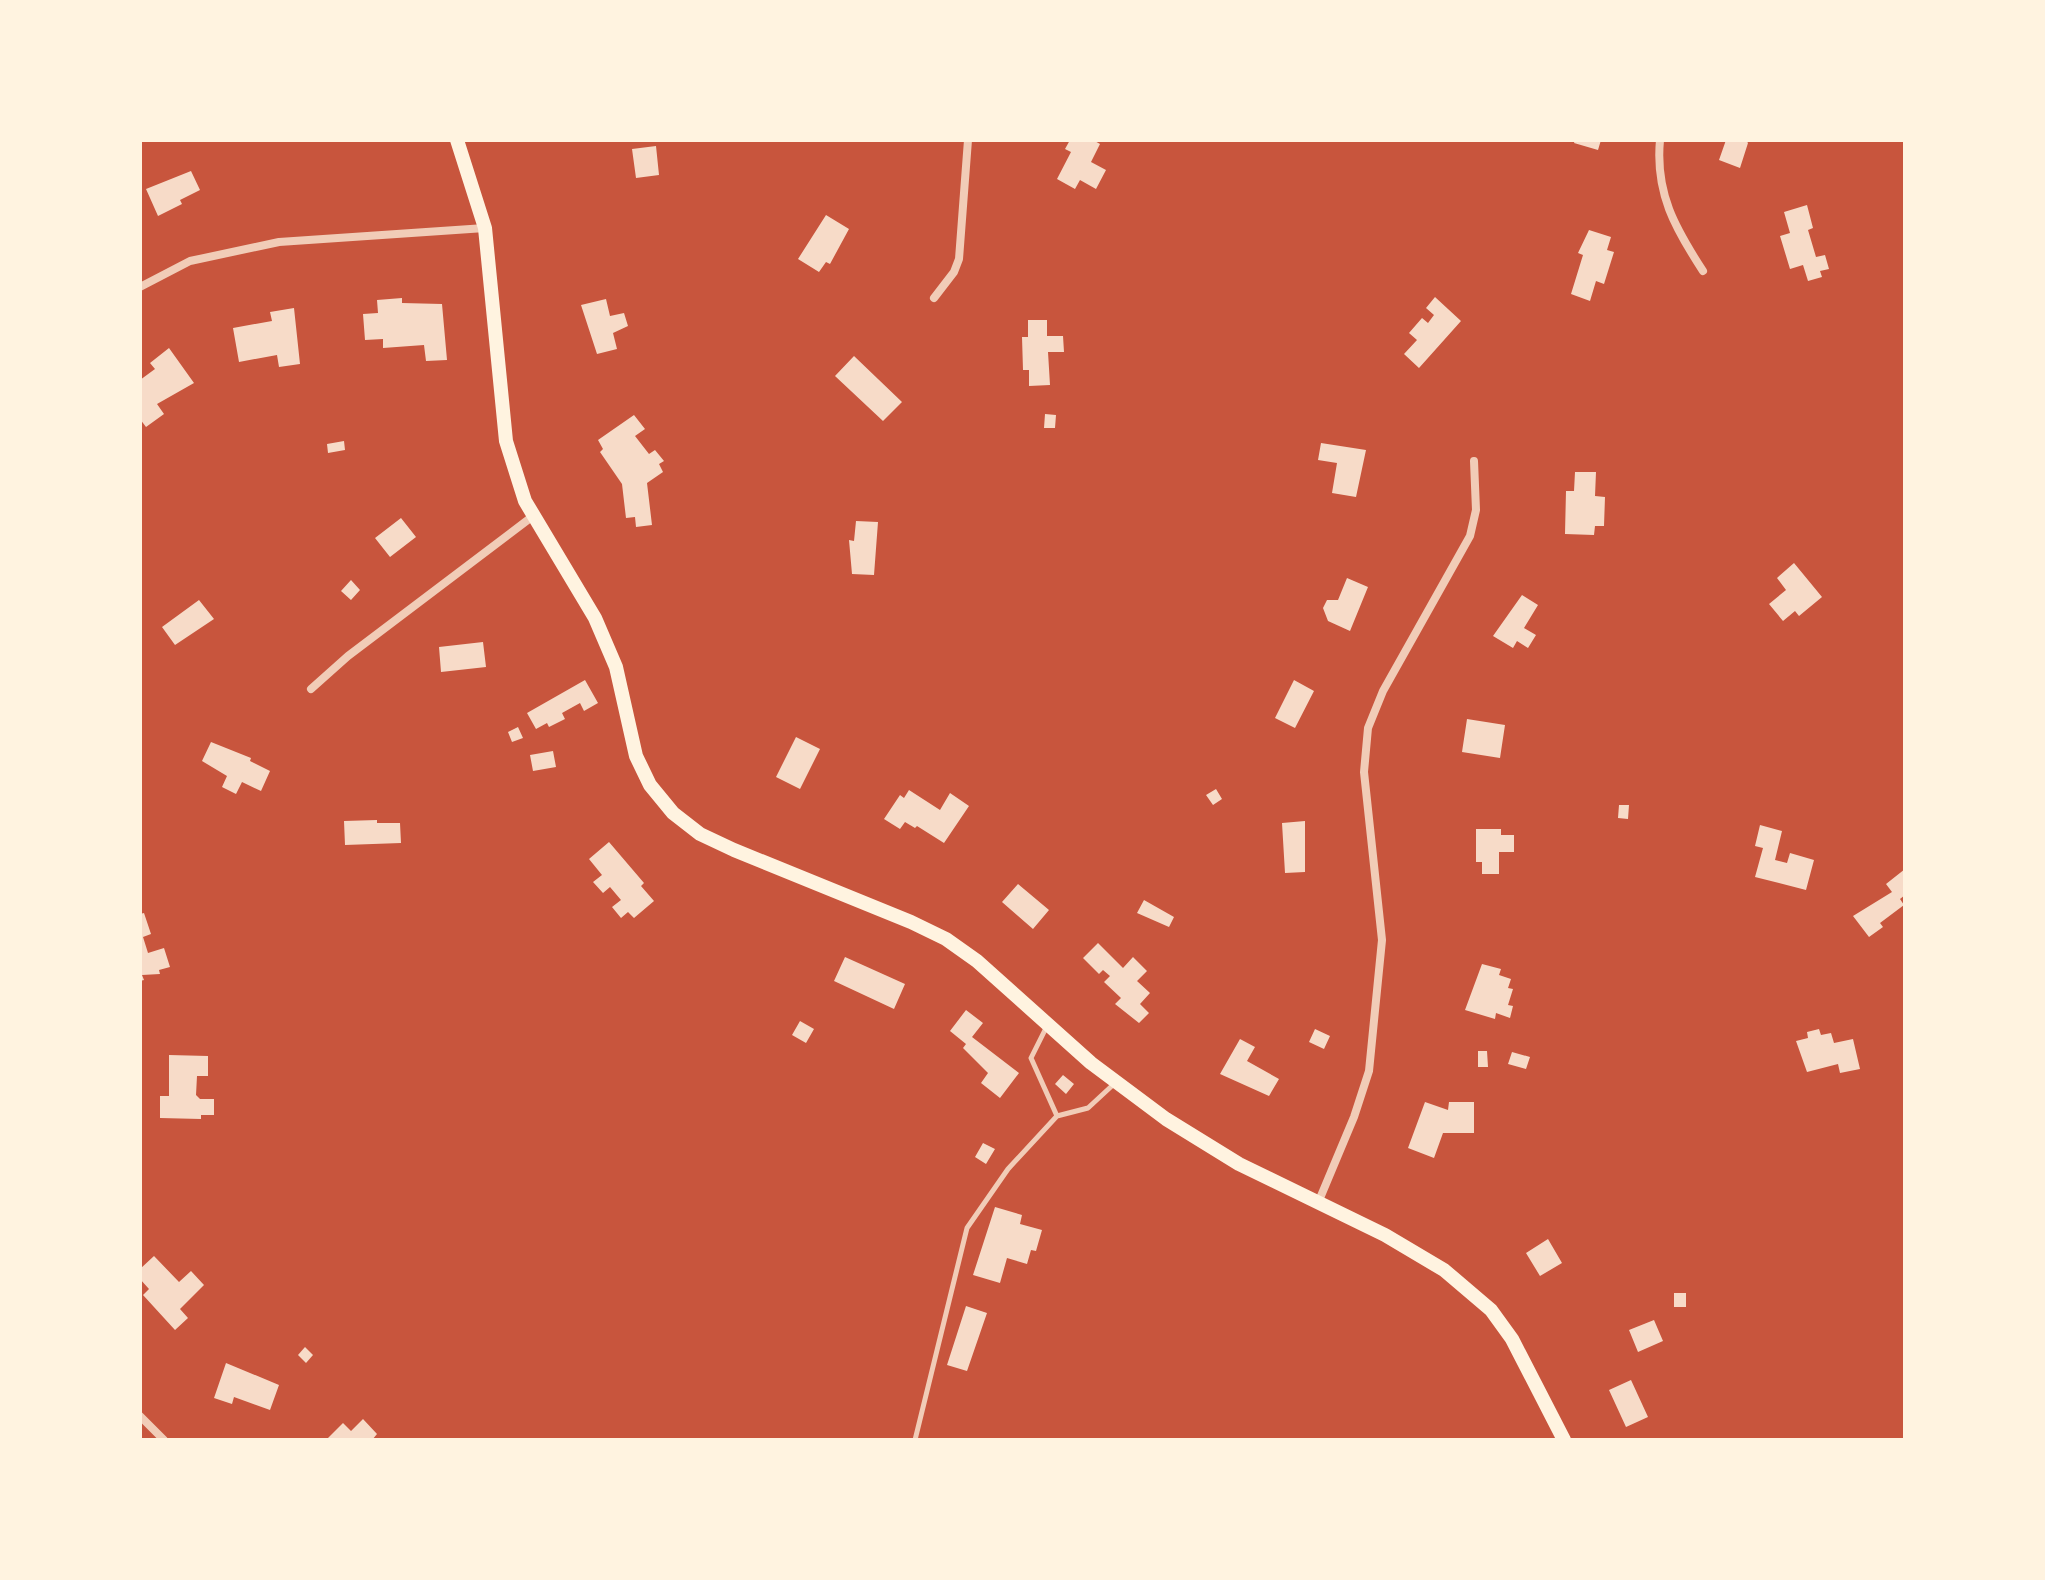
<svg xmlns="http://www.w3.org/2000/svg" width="2045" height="1580" viewBox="0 0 2045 1580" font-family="'Public Sans',sans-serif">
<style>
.building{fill:#f7dbc8}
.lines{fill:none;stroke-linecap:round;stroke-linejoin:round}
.service{stroke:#f1ccb7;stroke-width:5}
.minor{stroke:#f1ccb7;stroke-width:8}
.secondary{stroke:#fff3e0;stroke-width:14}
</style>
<rect width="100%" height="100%" fill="#c8553d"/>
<path class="building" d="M 1070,140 L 1093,140 L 1100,144 L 1091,162 L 1106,170 L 1096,189 L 1080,180 L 1075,189 L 1057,179 L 1071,152 L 1065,149 Z
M 1575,140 L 1601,140 L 1598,150 L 1574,143 Z
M 1726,140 L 1746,140 L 1748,143 L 1740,168 L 1719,160 Z
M 656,146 L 659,175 L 636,178 L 632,149 Z
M 191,171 L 200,190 L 180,200 L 182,204 L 158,216 L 146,189 Z
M 1807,205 L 1813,228 L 1808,230 L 1816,257 L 1825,255 L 1829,269 L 1820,271 L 1822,277 L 1808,281 L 1803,265 L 1790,269 L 1780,236 L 1790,233 L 1784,212 Z
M 826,215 L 849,229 L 830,264 L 826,262 L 819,272 L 798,259 Z
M 1589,230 L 1611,237 L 1607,250 L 1614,252 L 1604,284 L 1596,281 L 1590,301 L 1571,294 L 1583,255 L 1578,253 Z
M 1435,297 L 1461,321 L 1419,368 L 1404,354 L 1417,340 L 1409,333 L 1422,318 L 1428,323 L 1434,315 L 1426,308 Z
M 402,298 L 402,303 L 442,304 L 447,360 L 426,361 L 424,345 L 383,348 L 383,339 L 365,340 L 363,314 L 378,313 L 377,300 Z
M 606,299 L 610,316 L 624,313 L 628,326 L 613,333 L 617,349 L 597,354 L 581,305 Z
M 294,308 L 300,364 L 279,367 L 277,355 L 239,362 L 233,328 L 272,321 L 270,312 Z
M 1028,320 L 1047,320 L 1047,336 L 1063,336 L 1064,352 L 1048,352 L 1050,385 L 1029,386 L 1029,370 L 1023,370 L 1022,337 L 1028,337 Z
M 169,348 L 194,383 L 157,404 L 164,414 L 146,427 L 140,419 L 140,380 L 155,369 L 150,363 Z
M 854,356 L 902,402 L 883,421 L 835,376 Z
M 1045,414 L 1056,415 L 1055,428 L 1044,428 Z
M 634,415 L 645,429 L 635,436 L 649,454 L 655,450 L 664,461 L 659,464 L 663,472 L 647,483 L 652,525 L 636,527 L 635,517 L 626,518 L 622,484 L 600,452 L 603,449 L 598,440 Z
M 344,441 L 345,450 L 328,453 L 327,444 Z
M 1321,443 L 1366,450 L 1356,497 L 1332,493 L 1337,463 L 1318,460 Z
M 1575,472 L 1596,472 L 1595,496 L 1605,497 L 1604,526 L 1595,526 L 1594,535 L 1565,534 L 1566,491 L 1574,491 Z
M 401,518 L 416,537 L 390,557 L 375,538 Z
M 856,521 L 878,522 L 874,575 L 852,574 L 849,540 L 854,541 Z
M 1794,563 L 1822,597 L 1799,616 L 1795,611 L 1783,621 L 1769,604 L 1786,590 L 1777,578 Z
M 1347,578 L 1368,587 L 1350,631 L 1328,621 L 1323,608 L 1327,600 L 1338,600 Z
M 351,580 L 360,590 L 351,600 L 341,591 Z
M 1522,595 L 1538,605 L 1524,628 L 1536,635 L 1528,648 L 1517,641 L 1513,648 L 1493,636 Z
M 199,600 L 214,619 L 175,645 L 162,627 Z
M 483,642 L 486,667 L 441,672 L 439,647 Z
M 585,680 L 598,703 L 584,711 L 580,703 L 562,713 L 565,719 L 549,727 L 547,723 L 536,729 L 527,713 Z
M 1294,680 L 1314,691 L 1295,728 L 1275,718 Z
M 1467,719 L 1505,725 L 1500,758 L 1462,752 Z
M 518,727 L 523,738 L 512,742 L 508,732 Z
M 796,737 L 820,749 L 800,789 L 776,777 Z
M 211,742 L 251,758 L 250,761 L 270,771 L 261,791 L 242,782 L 236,794 L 222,787 L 227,776 L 202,761 Z
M 553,751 L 556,767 L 533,771 L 530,755 Z
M 1216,789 L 1222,799 L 1213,805 L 1206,795 Z
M 909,790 L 940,810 L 950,793 L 969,806 L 944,843 L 917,826 L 915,828 L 905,822 L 900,829 L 884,819 L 900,795 L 904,798 Z
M 1619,805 L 1629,805 L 1628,819 L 1618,818 Z
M 377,820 L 377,823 L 400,823 L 401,843 L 345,845 L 344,821 Z
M 1305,821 L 1305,872 L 1285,873 L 1282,823 Z
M 1760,825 L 1782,831 L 1775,860 L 1787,863 L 1790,853 L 1814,860 L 1806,890 L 1755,877 L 1763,848 L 1755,846 Z
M 1476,829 L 1501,829 L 1501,835 L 1514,835 L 1514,852 L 1499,852 L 1499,874 L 1482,874 L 1482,862 L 1476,862 Z
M 609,842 L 644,883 L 641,886 L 654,901 L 634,918 L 628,912 L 621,918 L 612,907 L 621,900 L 610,887 L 603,893 L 593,882 L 602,875 L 589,859 Z
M 1905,869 L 1905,895 L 1900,899 L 1904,905 L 1880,923 L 1883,927 L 1869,937 L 1853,916 L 1892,892 L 1886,884 Z
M 1018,884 L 1049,910 L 1033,929 L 1002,902 Z
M 1144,900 L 1174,917 L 1169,927 L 1137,913 Z
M 144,913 L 151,934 L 143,937 L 148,953 L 164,948 L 170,967 L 159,970 L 160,974 L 142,975 L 144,980 L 140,981 L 140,914 Z
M 1098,943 L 1123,968 L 1133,957 L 1147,971 L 1137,981 L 1150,993 L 1140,1004 L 1149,1013 L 1139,1023 L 1115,1004 L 1121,998 L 1104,982 L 1110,976 L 1103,970 L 1099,974 L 1083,958 Z
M 845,957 L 905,984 L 894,1009 L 834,981 Z
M 1482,964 L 1501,969 L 1499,975 L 1511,979 L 1508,988 L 1513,989 L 1508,1005 L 1513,1006 L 1510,1018 L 1496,1013 L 1495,1019 L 1465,1010 Z
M 966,1010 L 983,1023 L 972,1037 L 1019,1073 L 1000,1098 L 981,1083 L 988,1073 L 963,1048 L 966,1044 L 950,1031 Z
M 800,1021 L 814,1029 L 806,1043 L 792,1035 Z
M 1315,1029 L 1330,1036 L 1324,1049 L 1309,1042 Z
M 1819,1029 L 1821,1035 L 1831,1033 L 1834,1043 L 1853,1039 L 1860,1069 L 1840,1073 L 1838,1064 L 1807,1072 L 1796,1041 L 1808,1038 L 1807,1032 Z
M 1240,1039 L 1255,1047 L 1247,1061 L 1279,1079 L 1269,1096 L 1220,1074 Z
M 1478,1051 L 1487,1051 L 1488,1067 L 1478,1067 Z
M 1512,1052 L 1530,1057 L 1526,1069 L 1508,1064 Z
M 169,1055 L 208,1056 L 208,1076 L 197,1076 L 196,1095 L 200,1099 L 214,1099 L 214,1115 L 201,1115 L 201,1119 L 160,1118 L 160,1096 L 169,1096 Z
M 1063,1075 L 1074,1084 L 1066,1094 L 1055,1084 Z
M 1425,1102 L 1448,1110 L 1449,1102 L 1474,1102 L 1474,1133 L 1443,1133 L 1434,1158 L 1408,1148 Z
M 983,1143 L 995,1149 L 986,1164 L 975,1157 Z
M 995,1207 L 1022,1215 L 1020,1224 L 1042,1230 L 1036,1251 L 1031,1250 L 1027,1264 L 1007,1258 L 1000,1283 L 973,1275 Z
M 1548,1239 L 1562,1263 L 1540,1276 L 1526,1253 Z
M 154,1256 L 179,1282 L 191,1271 L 204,1285 L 180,1309 L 188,1318 L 175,1330 L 143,1295 L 149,1289 L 140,1279 L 140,1269 Z
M 1674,1293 L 1686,1293 L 1686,1307 L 1674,1307 Z
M 966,1306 L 987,1313 L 967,1371 L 947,1365 Z
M 1654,1320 L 1663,1341 L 1638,1352 L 1629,1330 Z
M 305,1347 L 313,1355 L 306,1363 L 298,1355 Z
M 226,1363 L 279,1385 L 270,1410 L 234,1397 L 232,1404 L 214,1398 Z
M 1631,1380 L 1648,1417 L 1626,1427 L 1609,1390 Z
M 363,1419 L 377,1434 L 372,1440 L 326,1440 L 343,1423 L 351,1431 Z"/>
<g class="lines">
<path class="service" d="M 1046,1028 L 1031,1058 L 1057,1116 L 1088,1108 L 1115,1083
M 915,1440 L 967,1228 L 1008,1169 L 1057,1116"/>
<path class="minor" d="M 1660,140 C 1655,193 1675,228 1703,271
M 140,287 L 190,261 L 279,242 L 485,228
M 934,298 L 954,272 L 959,259 L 968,140
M 311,689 L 348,656 L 533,516
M 1318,1203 L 1354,1117 L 1369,1071 L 1382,940 L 1364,772 L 1368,728 L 1383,691 L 1470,536 L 1476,510 L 1474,461
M 140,1416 L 164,1440"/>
<path class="secondary" d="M 457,140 L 485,228 L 506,441 L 525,501 L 595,618 L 616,667 L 636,756 L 650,785 L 673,813 L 700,834 L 734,850 L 911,922 L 946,939 L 977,961 L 1091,1063 L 1166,1119 L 1239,1164 L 1385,1235 L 1444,1270 L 1491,1310 L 1512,1339 L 1564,1440"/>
</g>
<rect width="2045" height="1580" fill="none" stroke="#fff3e0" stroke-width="284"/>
</svg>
